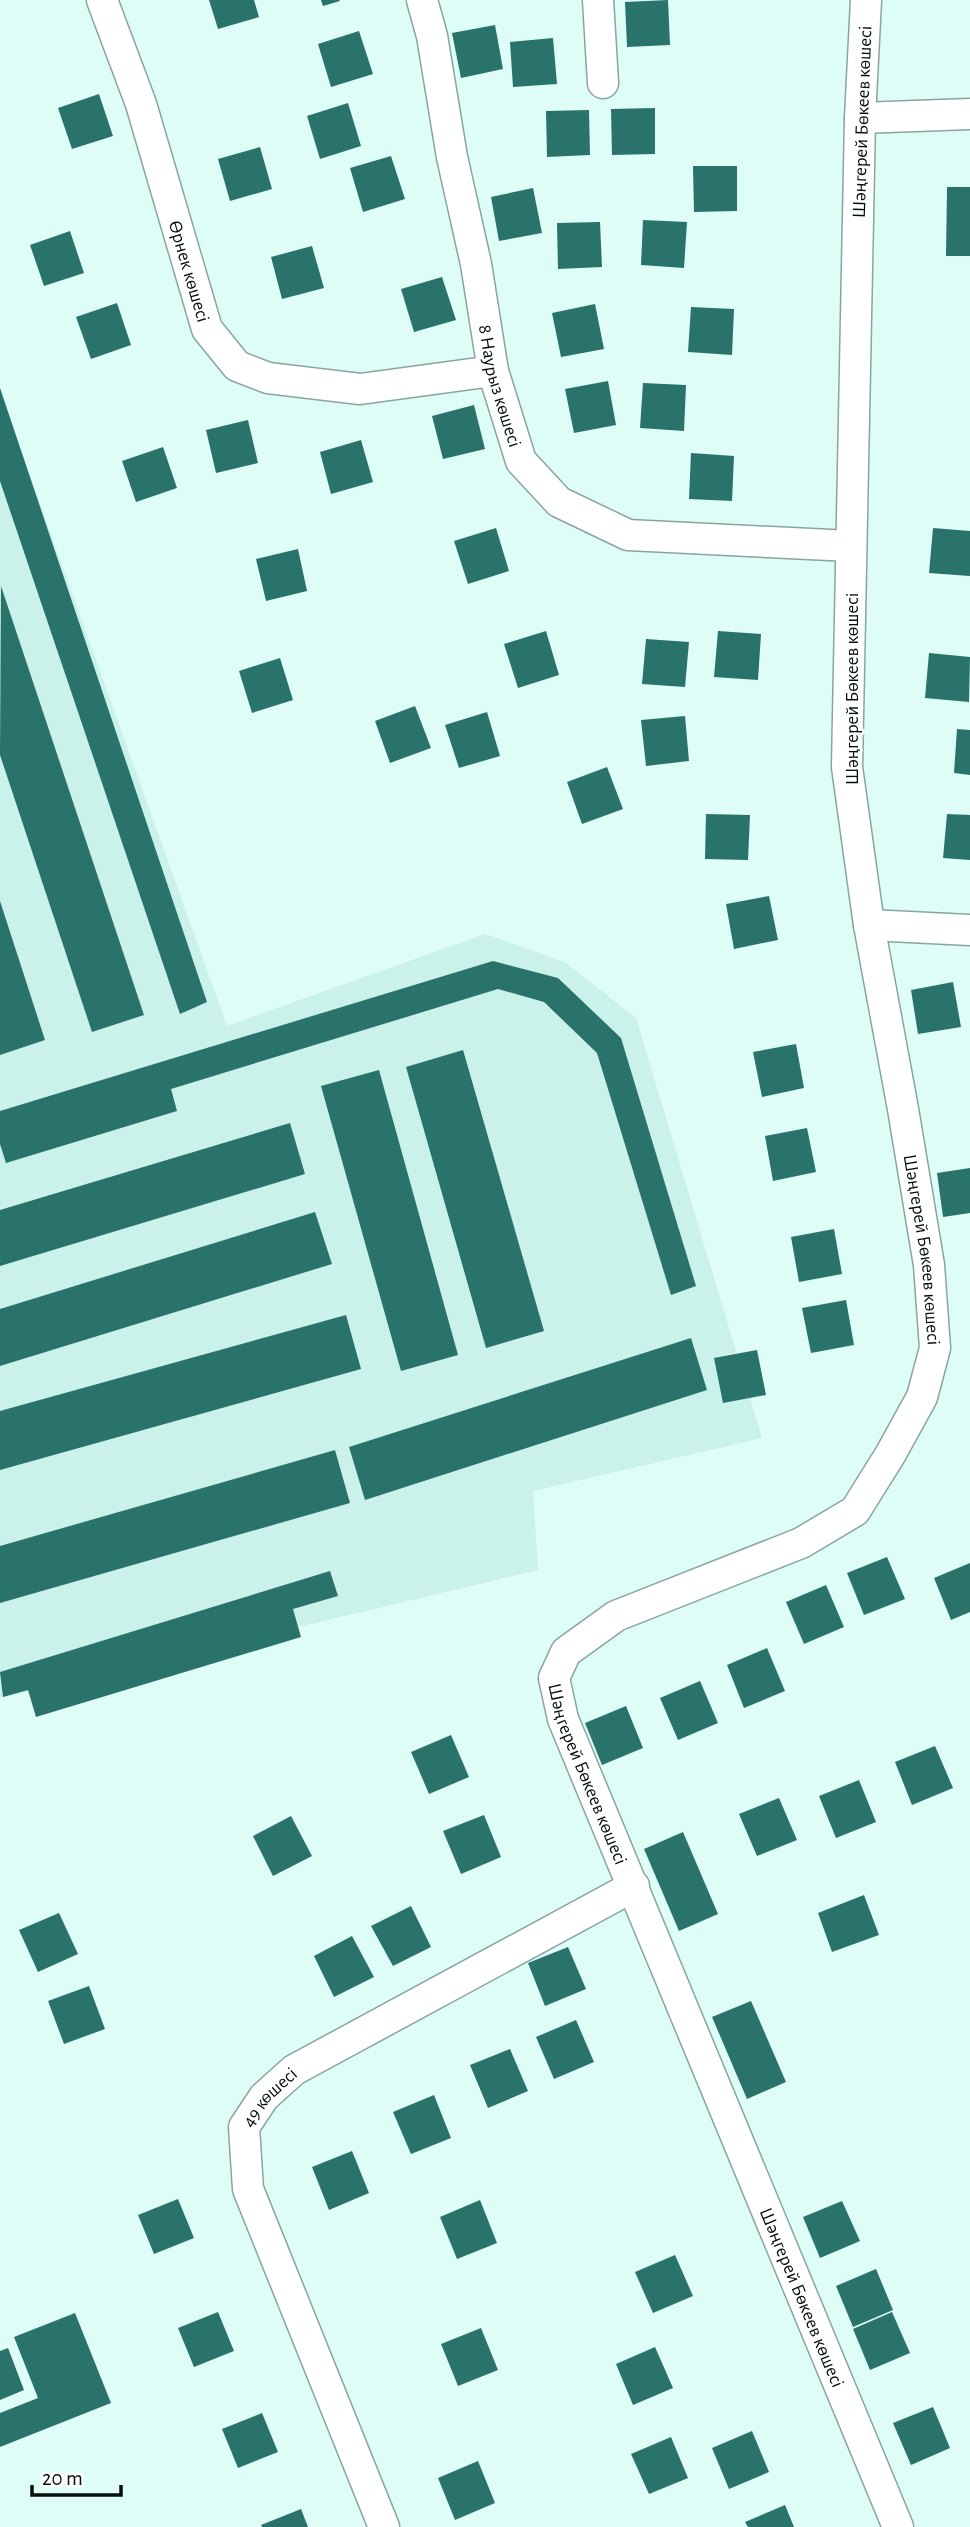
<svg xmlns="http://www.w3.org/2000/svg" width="970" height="2527" viewBox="0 0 970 2527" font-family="'Alegreya Sans',sans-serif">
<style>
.built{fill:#caf1ea}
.building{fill:#29736a}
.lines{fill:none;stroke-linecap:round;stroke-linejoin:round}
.minor-casing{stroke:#89a5a0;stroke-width:33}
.minor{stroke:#fff;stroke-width:30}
.labels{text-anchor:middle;stroke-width:5;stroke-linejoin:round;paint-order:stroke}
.street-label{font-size:19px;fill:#050f0e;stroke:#fff}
</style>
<rect width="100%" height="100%" fill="#defdf7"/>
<path class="built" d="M 0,392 L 227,1026 L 485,934 L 565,962 L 636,1018 L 762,1438 L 533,1491 L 538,1570 L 0,1698 Z"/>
<path class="building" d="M 209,0 L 254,0 L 259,17 L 218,29 Z
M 321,0 L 339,0 L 340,1 L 323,6 Z
M 668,0 L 670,45 L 627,47 L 625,2 Z
M 495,25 L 503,69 L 461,78 L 452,33 Z
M 359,31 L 373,74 L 331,87 L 318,44 Z
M 553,38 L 557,84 L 513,87 L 510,42 Z
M 99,94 L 113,136 L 72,149 L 58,108 Z
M 348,103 L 361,146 L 320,159 L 307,116 Z
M 655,108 L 655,154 L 612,155 L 611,109 Z
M 589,110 L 590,155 L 547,157 L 546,111 Z
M 260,147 L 272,189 L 230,201 L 218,159 Z
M 391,156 L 405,199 L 363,212 L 350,168 Z
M 693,166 L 737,166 L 737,211 L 694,212 Z
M 947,187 L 970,187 L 970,256 L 946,256 Z
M 533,188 L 542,233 L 499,241 L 491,197 Z
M 643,220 L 687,222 L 684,268 L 641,265 Z
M 600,222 L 602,267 L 558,269 L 557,223 Z
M 70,231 L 84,273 L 44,286 L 30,245 Z
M 312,246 L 324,288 L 282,299 L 271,257 Z
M 442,277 L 456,320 L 414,332 L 401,289 Z
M 117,303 L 131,345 L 91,359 L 76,317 Z
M 595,304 L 604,349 L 561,357 L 552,313 Z
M 691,307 L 734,309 L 732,355 L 688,352 Z
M 608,381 L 616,425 L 574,433 L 565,389 Z
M 643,383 L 686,385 L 684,431 L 640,428 Z
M 0,388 L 207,1002 L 180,1014 L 0,481 Z
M 474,405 L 485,449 L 443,459 L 432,416 Z
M 248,420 L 258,463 L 216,473 L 206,430 Z
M 361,440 L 373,482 L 331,494 L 320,452 Z
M 163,447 L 177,488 L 136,502 L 122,461 Z
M 691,453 L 734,456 L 732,501 L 689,499 Z
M 496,528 L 509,571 L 468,584 L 454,541 Z
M 933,528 L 970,531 L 970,576 L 929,573 Z
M 298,549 L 307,591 L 266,601 L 256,559 Z
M 1,586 L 144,1015 L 92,1032 L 0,755 Z
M 546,631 L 559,675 L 518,688 L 504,644 Z
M 718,631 L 761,634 L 758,680 L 714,677 Z
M 646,639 L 689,642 L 685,687 L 642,684 Z
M 929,653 L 970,657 L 969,702 L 925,698 Z
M 280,658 L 293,700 L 252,713 L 239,671 Z
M 415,706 L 431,748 L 390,763 L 375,721 Z
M 487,712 L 500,756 L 459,768 L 445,725 Z
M 685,716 L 689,761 L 646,766 L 641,720 Z
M 957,729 L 970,730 L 970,775 L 954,773 Z
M 607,767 L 623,809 L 582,824 L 567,782 Z
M 706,814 L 750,815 L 748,860 L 705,859 Z
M 947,814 L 970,815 L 970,860 L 943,858 Z
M 769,896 L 778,940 L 734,949 L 726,904 Z
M 0,901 L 45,1040 L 0,1055 Z
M 493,961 L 558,978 L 621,1038 L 696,1286 L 671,1295 L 597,1053 L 544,1002 L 498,989 L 171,1089 L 177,1111 L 6,1163 L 0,1144 L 0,1111 Z
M 953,982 L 961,1027 L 918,1034 L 911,990 Z
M 796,1044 L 804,1088 L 762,1097 L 753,1052 Z
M 463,1050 L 544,1331 L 486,1348 L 406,1067 Z
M 379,1070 L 458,1355 L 401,1371 L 321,1086 Z
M 290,1123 L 305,1174 L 0,1266 L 0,1210 Z
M 807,1128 L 816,1172 L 773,1181 L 765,1136 Z
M 970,1168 L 970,1213 L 943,1217 L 937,1173 Z
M 315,1212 L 332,1264 L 0,1366 L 0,1309 Z
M 834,1229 L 842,1274 L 799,1282 L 791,1237 Z
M 846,1300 L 854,1345 L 811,1353 L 802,1308 Z
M 346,1315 L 361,1369 L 0,1470 L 0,1411 Z
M 691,1338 L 707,1390 L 365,1500 L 349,1447 Z
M 757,1350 L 766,1395 L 723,1403 L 714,1358 Z
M 335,1450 L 350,1503 L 0,1603 L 0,1546 Z
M 887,1557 L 905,1599 L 864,1615 L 847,1573 Z
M 970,1563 L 970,1612 L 951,1620 L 934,1578 Z
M 330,1571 L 338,1596 L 293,1609 L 301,1637 L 36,1717 L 28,1690 L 3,1697 L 0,1672 Z
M 826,1585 L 844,1627 L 804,1644 L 786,1602 Z
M 767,1648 L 785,1691 L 744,1708 L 727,1665 Z
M 700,1681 L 718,1723 L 678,1740 L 660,1698 Z
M 626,1706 L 643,1748 L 602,1765 L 585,1723 Z
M 451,1735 L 469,1777 L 429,1794 L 411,1752 Z
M 935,1746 L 953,1788 L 912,1805 L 895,1762 Z
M 859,1780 L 876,1822 L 836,1838 L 819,1796 Z
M 779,1798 L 797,1840 L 757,1856 L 739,1814 Z
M 484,1815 L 501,1857 L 461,1874 L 443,1831 Z
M 291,1816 L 312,1856 L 273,1876 L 253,1836 Z
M 683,1832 L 718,1914 L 679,1931 L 644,1849 Z
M 864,1895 L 879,1935 L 832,1952 L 818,1913 Z
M 411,1906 L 431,1947 L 393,1966 L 371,1926 Z
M 59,1913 L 78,1954 L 38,1972 L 19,1930 Z
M 352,1936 L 374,1977 L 334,1997 L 314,1956 Z
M 568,1947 L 586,1989 L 545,2006 L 528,1963 Z
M 89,1986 L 105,2029 L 64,2044 L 48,2001 Z
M 751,2001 L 786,2082 L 747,2099 L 712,2017 Z
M 576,2020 L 594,2062 L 554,2079 L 536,2037 Z
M 510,2049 L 528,2091 L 488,2108 L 470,2065 Z
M 434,2095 L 451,2138 L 411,2154 L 393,2112 Z
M 352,2151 L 369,2193 L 329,2210 L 312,2167 Z
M 178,2199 L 194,2238 L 154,2254 L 138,2215 Z
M 480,2200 L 497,2243 L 457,2259 L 440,2217 Z
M 842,2201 L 860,2241 L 820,2258 L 803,2217 Z
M 675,2255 L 693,2296 L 653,2313 L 635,2272 Z
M 876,2269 L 893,2310 L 853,2327 L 836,2286 Z
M 218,2312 L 234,2351 L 194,2367 L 178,2328 Z
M 892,2312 L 910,2353 L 870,2370 L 853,2329 Z
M 75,2313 L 111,2403 L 0,2447 L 0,2413 L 38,2398 L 14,2337 Z
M 481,2328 L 498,2370 L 458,2386 L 441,2344 Z
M 655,2347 L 673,2388 L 633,2405 L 616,2364 Z
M 8,2348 L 24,2390 L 0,2400 L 0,2351 Z
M 933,2407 L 950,2448 L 911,2465 L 893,2423 Z
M 262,2413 L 278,2452 L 238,2468 L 222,2429 Z
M 752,2431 L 769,2472 L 729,2489 L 712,2448 Z
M 671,2437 L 688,2478 L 649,2494 L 631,2454 Z
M 478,2461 L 495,2503 L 455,2520 L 438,2478 Z
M 785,2505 L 794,2527 L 748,2527 L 745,2522 Z
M 301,2509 L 308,2527 L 262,2527 L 261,2525 Z"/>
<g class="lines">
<defs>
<g id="minor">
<path id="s1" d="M 102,0 L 141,104 L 207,329 L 237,366 L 268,378 L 360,389 L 493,371"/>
<path id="s2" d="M 422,0 L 432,36 L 452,157 L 476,264 L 493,371 L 521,461 L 559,502 L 628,535 L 851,546"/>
<path d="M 598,0 L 603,83"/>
<path id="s3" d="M 866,0 L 860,118 L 847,767 L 869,925 L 903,1109 L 929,1265 L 935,1348 L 922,1397 L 890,1455 L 855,1511 L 801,1543 L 616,1616 L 566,1652 L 554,1678 L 563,1719 L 898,2527"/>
<path d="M 860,118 L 970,114"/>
<path d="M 869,925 L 970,930"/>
<path id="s4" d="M 384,2527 L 248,2189 L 244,2127 L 264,2097 L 294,2070 L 634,1886"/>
</g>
</defs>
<use href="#minor" class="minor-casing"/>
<use href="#minor" class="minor"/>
</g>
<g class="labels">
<g class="street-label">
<text transform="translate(861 122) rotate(-88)" y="7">Шәңгерей Бөкеев көшесі</text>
<text dy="7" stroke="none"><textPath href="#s1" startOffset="285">Өрнек көшесі</textPath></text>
<text dy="7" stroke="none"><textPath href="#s2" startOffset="394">8 Наурыз көшесі</textPath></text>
<text transform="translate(851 689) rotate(-90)" y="7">Шәңгерей Бөкеев көшесі</text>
<text dy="7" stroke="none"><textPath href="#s3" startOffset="1256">Шәңгерей Бөкеев көшесі</textPath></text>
<text dy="7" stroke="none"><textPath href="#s3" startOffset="1992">Шәңгерей Бөкеев көшесі</textPath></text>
<text dy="7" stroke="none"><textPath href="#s4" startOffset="466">49 көшесі</textPath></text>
<text dy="7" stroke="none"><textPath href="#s3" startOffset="2558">Шәңгерей Бөкеев көшесі</textPath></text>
</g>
</g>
<path d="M32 2485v10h89v-10" fill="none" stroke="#050f0e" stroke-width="3.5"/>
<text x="42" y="2485" font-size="21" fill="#050f0e" stroke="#ffffff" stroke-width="5" paint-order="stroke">20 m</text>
</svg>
